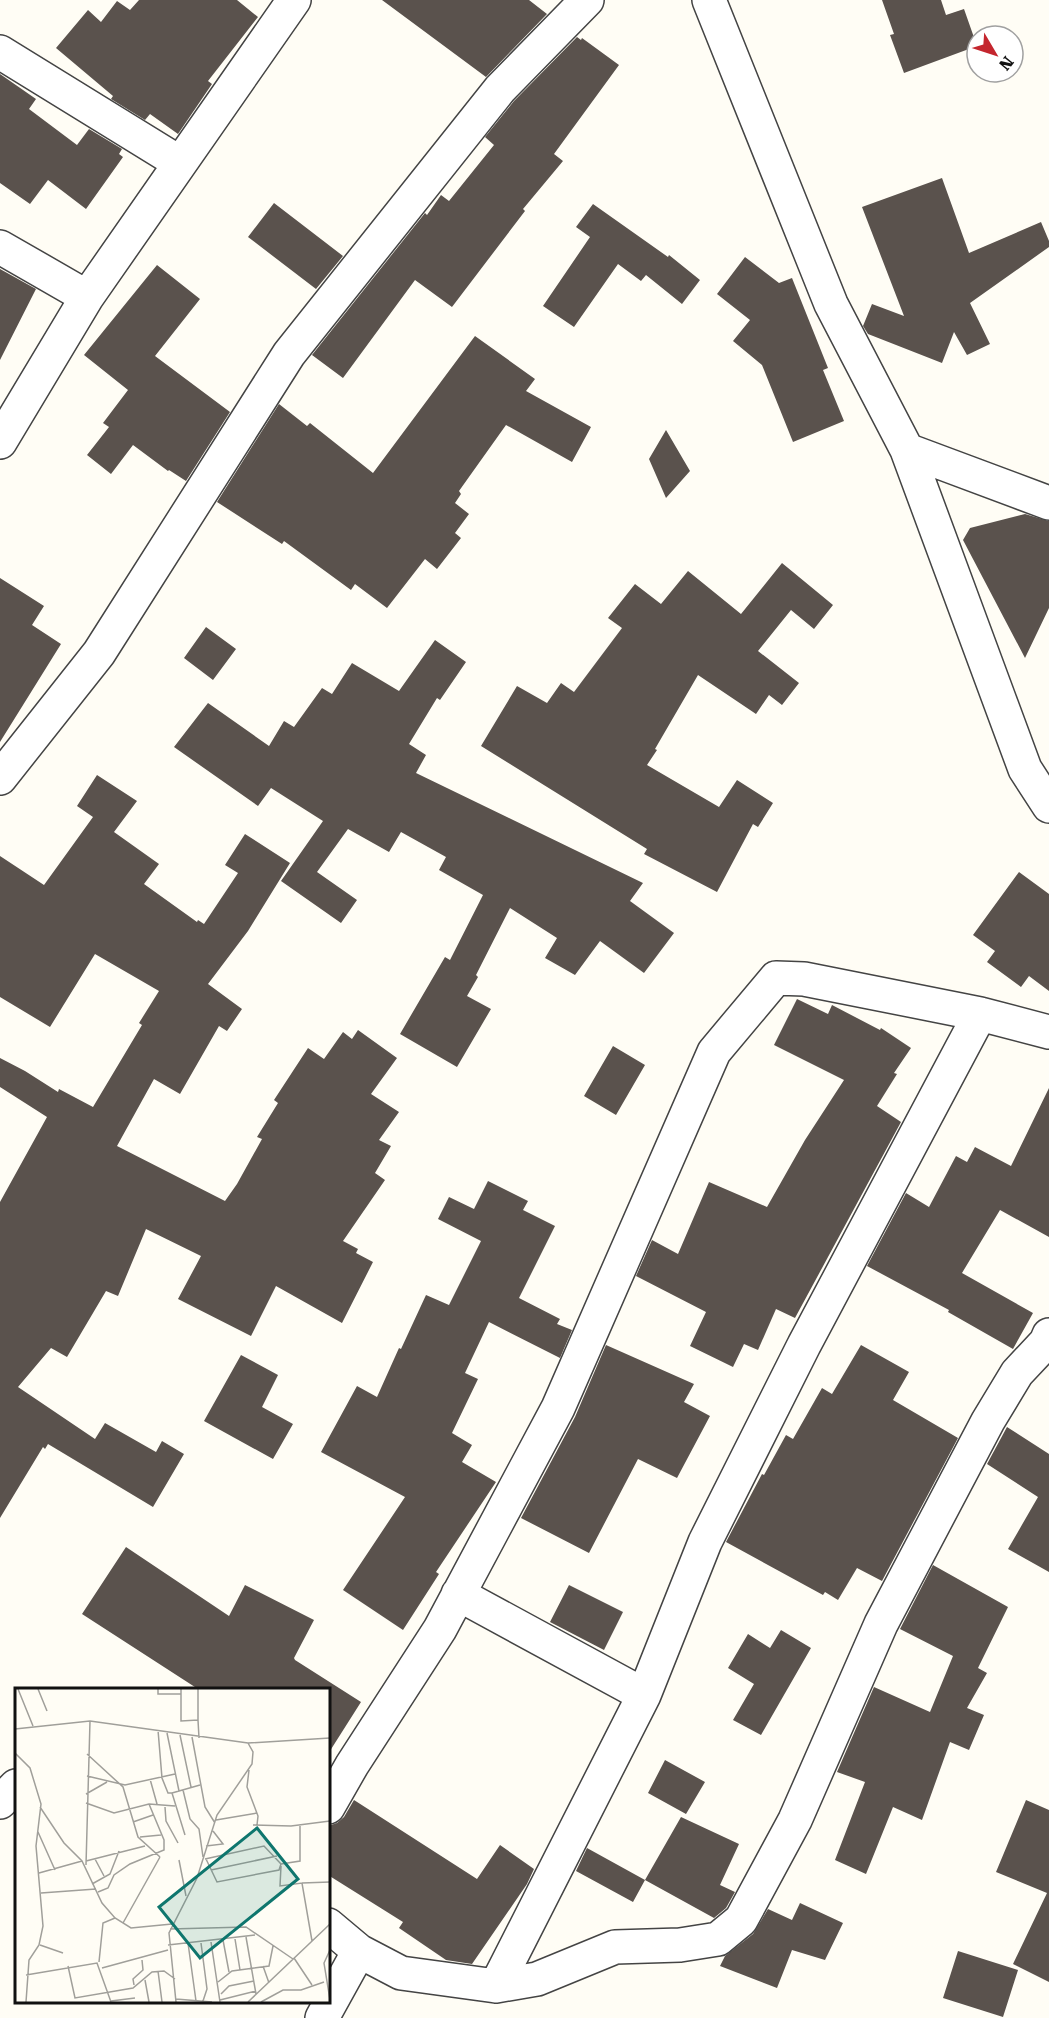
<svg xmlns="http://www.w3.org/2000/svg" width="1049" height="2018" viewBox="0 0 1049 2018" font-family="'Roboto Serif',serif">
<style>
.building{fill:#5a524d}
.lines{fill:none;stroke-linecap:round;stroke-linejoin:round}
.minor-casing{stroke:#444;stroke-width:36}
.minor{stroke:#fff;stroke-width:33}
.inset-road{fill:none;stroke:#a09f9a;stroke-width:1.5}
.view{fill:#0f766e;fill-opacity:0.15;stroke:#0f766e;stroke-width:3}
.inset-edge{fill:none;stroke:#111;stroke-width:3}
</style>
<rect width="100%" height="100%" fill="#fffdf5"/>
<path class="building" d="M 139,0 L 237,0 L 258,17 L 208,81 L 212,84 L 178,134 L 150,114 L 145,120 L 111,99 L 113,96 L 56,48 L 88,10 L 101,22 L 117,1 L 130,10 Z
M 382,0 L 529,0 L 547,14 L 486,77 Z
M 882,0 L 941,0 L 946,15 L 964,9 L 977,46 L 904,73 L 890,35 L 894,34 Z
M 577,37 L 581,40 L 582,38 L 619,65 L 554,154 L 563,161 L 523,209 L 525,211 L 452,307 L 415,280 L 343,378 L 312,355 L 425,213 L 427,215 L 441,195 L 449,201 L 494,145 L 485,137 L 514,101 Z
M 0,74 L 36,99 L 29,109 L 77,145 L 89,129 L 122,149 L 119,154 L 123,157 L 86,209 L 48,180 L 30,204 L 0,183 Z
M 942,178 L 969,253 L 1041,222 L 1049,241 L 1049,247 L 970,303 L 990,344 L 967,355 L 954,332 L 942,363 L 868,334 L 863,326 L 872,304 L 904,316 L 862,207 Z
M 274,203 L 343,256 L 316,289 L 248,237 Z
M 593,204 L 668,257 L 669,255 L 700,280 L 682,304 L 646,275 L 641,281 L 618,264 L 574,327 L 543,306 L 590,237 L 576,227 Z
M 745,257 L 779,283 L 792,278 L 828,368 L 823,370 L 844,421 L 793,442 L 762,365 L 733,341 L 750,320 L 717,294 Z
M 157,265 L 200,299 L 155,356 L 230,412 L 186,481 L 169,470 L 168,471 L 133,445 L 111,474 L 87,455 L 109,427 L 103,423 L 128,390 L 84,355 Z
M 0,269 L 36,289 L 0,360 Z
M 475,336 L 535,379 L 526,391 L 591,427 L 572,462 L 506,425 L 459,491 L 461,494 L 455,503 L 469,514 L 455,533 L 461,538 L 437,569 L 425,559 L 387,608 L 355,584 L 351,590 L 284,541 L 282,544 L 217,502 L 279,404 L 307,426 L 310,423 L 373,473 Z
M 666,430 L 690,471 L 666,498 L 649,459 Z
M 1025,514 L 1049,521 L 1049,608 L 1025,658 L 963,540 L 970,528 Z
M 782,563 L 833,605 L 814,629 L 791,610 L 758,651 L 799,683 L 782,705 L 769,695 L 756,714 L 698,675 L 655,749 L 657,750 L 647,765 L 719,807 L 737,780 L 773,803 L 758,827 L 753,824 L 717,892 L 644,854 L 647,849 L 481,746 L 517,686 L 547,703 L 561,683 L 574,692 L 622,628 L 608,618 L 635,584 L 661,604 L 688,571 L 741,614 Z
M 0,578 L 44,606 L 32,625 L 61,644 L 0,742 Z
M 206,627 L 236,649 L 213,680 L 184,658 Z
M 435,640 L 466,662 L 440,700 L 437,698 L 409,744 L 426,755 L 416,773 L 643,883 L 630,901 L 674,933 L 644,973 L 600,941 L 575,975 L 545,958 L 557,938 L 510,908 L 476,975 L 478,977 L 467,996 L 491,1009 L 457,1067 L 400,1034 L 445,957 L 450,960 L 483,895 L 439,870 L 446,857 L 401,832 L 389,852 L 348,829 L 317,872 L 357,900 L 341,923 L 281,881 L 323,821 L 271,788 L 258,806 L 174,747 L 208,703 L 269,746 L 284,721 L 294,727 L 322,688 L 332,694 L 352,663 L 399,691 Z
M 97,775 L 137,801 L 114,832 L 159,864 L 144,884 L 197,922 L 198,920 L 204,924 L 238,873 L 225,865 L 245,834 L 290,863 L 248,931 L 208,984 L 242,1009 L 227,1031 L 219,1026 L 180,1094 L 154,1079 L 117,1146 L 225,1201 L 237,1184 L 262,1139 L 257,1137 L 278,1103 L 274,1100 L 308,1048 L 324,1059 L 343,1032 L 352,1039 L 358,1030 L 397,1058 L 371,1094 L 399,1112 L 379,1140 L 391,1146 L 375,1173 L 385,1180 L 343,1241 L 358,1249 L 356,1253 L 373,1262 L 342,1323 L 276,1286 L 251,1336 L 178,1299 L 201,1256 L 146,1229 L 118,1296 L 106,1291 L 67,1357 L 51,1348 L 18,1387 L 95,1439 L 105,1423 L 156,1452 L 162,1441 L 184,1454 L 153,1507 L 48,1444 L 45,1449 L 43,1447 L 0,1518 L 0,1202 L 47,1117 L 0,1087 L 0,1058 L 25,1071 L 58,1092 L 59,1089 L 93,1107 L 142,1025 L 139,1023 L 159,991 L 95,954 L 50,1027 L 0,997 L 0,856 L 44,885 L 93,817 L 77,806 Z
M 1019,872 L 1049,894 L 1049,991 L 1029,976 L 1021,987 L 987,962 L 995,951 L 973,935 Z
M 797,999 L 828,1014 L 832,1005 L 880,1030 L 881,1028 L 911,1048 L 894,1073 L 897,1074 L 877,1106 L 901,1122 L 795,1318 L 776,1309 L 758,1350 L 744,1344 L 733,1367 L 690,1346 L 706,1312 L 636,1276 L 652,1240 L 678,1254 L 709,1182 L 767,1207 L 805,1140 L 844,1080 L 774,1045 Z
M 613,1046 L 645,1065 L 616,1115 L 584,1096 Z
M 1049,1088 L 1049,1237 L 1000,1210 L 962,1273 L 1033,1313 L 1013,1349 L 948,1312 L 949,1310 L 867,1266 L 906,1193 L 929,1207 L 956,1156 L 967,1162 L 975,1147 L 1011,1166 Z
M 488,1181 L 528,1201 L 523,1210 L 555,1226 L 519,1298 L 560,1319 L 557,1324 L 572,1330 L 560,1358 L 489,1322 L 465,1373 L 478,1379 L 452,1433 L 472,1445 L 462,1462 L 496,1482 L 436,1572 L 439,1574 L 403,1630 L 343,1590 L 405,1497 L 321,1452 L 357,1386 L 377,1397 L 399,1348 L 401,1349 L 426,1295 L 449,1305 L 481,1241 L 438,1219 L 449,1197 L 474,1209 Z
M 606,1345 L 694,1384 L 684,1402 L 710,1416 L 677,1478 L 638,1459 L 589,1553 L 521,1518 L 575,1417 Z
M 861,1345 L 909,1372 L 893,1400 L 958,1438 L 882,1581 L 857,1568 L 838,1600 L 825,1592 L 823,1595 L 726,1542 L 762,1474 L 764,1475 L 786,1435 L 793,1439 L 822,1388 L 832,1394 Z
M 241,1355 L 278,1375 L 262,1407 L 293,1424 L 273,1459 L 204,1421 Z
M 1007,1427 L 1049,1454 L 1049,1572 L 1008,1549 L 1038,1497 L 987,1464 Z
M 126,1547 L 229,1616 L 245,1585 L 314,1620 L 294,1658 L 295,1660 L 361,1702 L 328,1754 L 328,1689 L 198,1689 L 82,1614 Z
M 933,1565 L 1008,1607 L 978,1668 L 987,1673 L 967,1708 L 984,1715 L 969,1750 L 950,1742 L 922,1820 L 893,1807 L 866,1874 L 835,1860 L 865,1782 L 837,1772 L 874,1687 L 930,1712 L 953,1656 L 900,1629 Z
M 569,1585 L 623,1612 L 604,1650 L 550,1622 Z
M 781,1630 L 811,1648 L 761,1735 L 733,1720 L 754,1684 L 728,1668 L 748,1634 L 770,1648 Z
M 665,1760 L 705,1782 L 686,1814 L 648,1793 Z
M 354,1800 L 477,1879 L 500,1845 L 534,1869 L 527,1884 L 472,1964 L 446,1960 L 399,1928 L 403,1922 L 328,1875 L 328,1826 L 337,1823 L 344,1817 Z
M 1026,1800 L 1049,1810 L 1049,1982 L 1013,1964 L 1047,1893 L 996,1872 Z
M 681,1817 L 739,1844 L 720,1885 L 735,1892 L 726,1908 L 714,1918 L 645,1880 Z
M 587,1848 L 645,1880 L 633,1902 L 576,1871 Z
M 800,1903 L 843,1923 L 825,1960 L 792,1950 L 777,1988 L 720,1966 L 725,1956 L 753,1934 L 768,1909 L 792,1920 Z
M 958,1951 L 1018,1970 L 1003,2017 L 943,1998 Z"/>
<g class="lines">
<defs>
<path id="minor" d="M 709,0 L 831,304 L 907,450 L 1025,769 L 1049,806
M 0,52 L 180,163
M 0,247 L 87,297
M 0,442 L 87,297 L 294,0
M 907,450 L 1049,503
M 0,778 L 99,653 L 289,354 L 500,89 L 587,0
M 458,1594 L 644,1695
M 0,1802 L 16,1786
M 328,1807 L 352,1765 L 440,1629 L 558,1408 L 714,1052 L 776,978 L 804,979 L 980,1014 L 1049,1032
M 328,1925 L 359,1951 L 401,1973 L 496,1986 L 537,1979 L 615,1947 L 680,1945 L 718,1939 L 741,1920 L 795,1820 L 881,1624 L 988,1421 L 1017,1373 L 1046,1342 L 1049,1335
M 496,1986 L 644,1695 L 705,1542 L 804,1345 L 980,1014
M 322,2018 L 359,1951"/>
</defs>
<use href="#minor" class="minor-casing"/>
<use href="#minor" class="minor"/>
</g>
<g transform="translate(15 1688)">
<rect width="315" height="315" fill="#fffdf5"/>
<path class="inset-road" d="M 3,1 L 18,38M 23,1 L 32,23M 143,1 L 143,6 L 166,6M 166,1 L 166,33 L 183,32 L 184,50M 183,32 L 183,1M 0,41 L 75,33 L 233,55 L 315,50M 143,42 L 147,90 L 153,105 L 157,105 L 170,147M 152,45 L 164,103M 165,47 L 176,99M 177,49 L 190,119 L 200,135M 0,65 L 15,80 L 26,116 L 21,158 L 28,238 L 24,257 L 14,272 L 11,314M 72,66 L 108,99 L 123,149 L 145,169M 234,82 L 232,99 L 243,128 L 242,137M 72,88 L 110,97 L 160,86M 135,91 L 142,116M 168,102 L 175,131 L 184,141 L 188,169M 157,105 L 185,97M 71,106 L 92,94M 71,115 L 99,125 L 134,116 L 160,118M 25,119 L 49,155 L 67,173 L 87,215 L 100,230 L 116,240 L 157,236M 150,119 L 151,133 L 163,155M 201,132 L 242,125M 118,134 L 138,127M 238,137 L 276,138 L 315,133M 23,144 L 40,182M 125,149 L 146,147M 191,158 L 208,156 L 198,143M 80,171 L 89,188M 190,171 L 249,158 L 266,176M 191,171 L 202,194 L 264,182 L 266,176M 164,172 L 171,208M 71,173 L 130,158M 266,176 L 285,173 L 285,138M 71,177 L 75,33M 266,178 L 265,198 L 287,195 L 297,253M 196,182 L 262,168M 24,185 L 67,173M 287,195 L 315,194M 77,196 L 95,186 L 104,163M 83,204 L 93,200 L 99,187 L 115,176 L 149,162 L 149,152 L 134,116M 26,205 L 81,201M 108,235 L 145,169M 155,241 L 231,239 L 278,271M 231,249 L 241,306M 220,251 L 225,282M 208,252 L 214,284M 196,254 L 205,314M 173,255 L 181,313M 186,255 L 192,301 L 188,313M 25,257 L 48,265M 153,257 L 240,247M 315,262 L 309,275 L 315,312M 279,270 L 297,297M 84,274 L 88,235 L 100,230M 53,278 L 60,310 L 118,300 L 137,284 L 149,283 L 160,291M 248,278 L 254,295M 87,280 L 153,262M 143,283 L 147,314M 11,287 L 82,275 L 96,314M 130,292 L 134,314M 203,294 L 217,283 L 254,278 L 258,258M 119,297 L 118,291 L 128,282 L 127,272M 206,306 L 214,298 L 239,293M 161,311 L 197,314M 205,312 L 241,303M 96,313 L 120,310M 161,314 L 154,245 L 182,190 L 202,127 L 237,76 L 238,64 L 233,55M 233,314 L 315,236M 246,314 L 268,302 L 286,302 L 309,294"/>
<path class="view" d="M 242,140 L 283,191 L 185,270 L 144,219 Z"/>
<rect width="315" height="315" class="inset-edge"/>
</g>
<g transform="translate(995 54) rotate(129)"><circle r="28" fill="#ffffff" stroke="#a0a0a0" stroke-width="1.5"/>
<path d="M0-4.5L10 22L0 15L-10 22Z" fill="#c4262e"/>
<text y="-9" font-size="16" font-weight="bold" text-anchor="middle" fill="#111111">N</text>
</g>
</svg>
